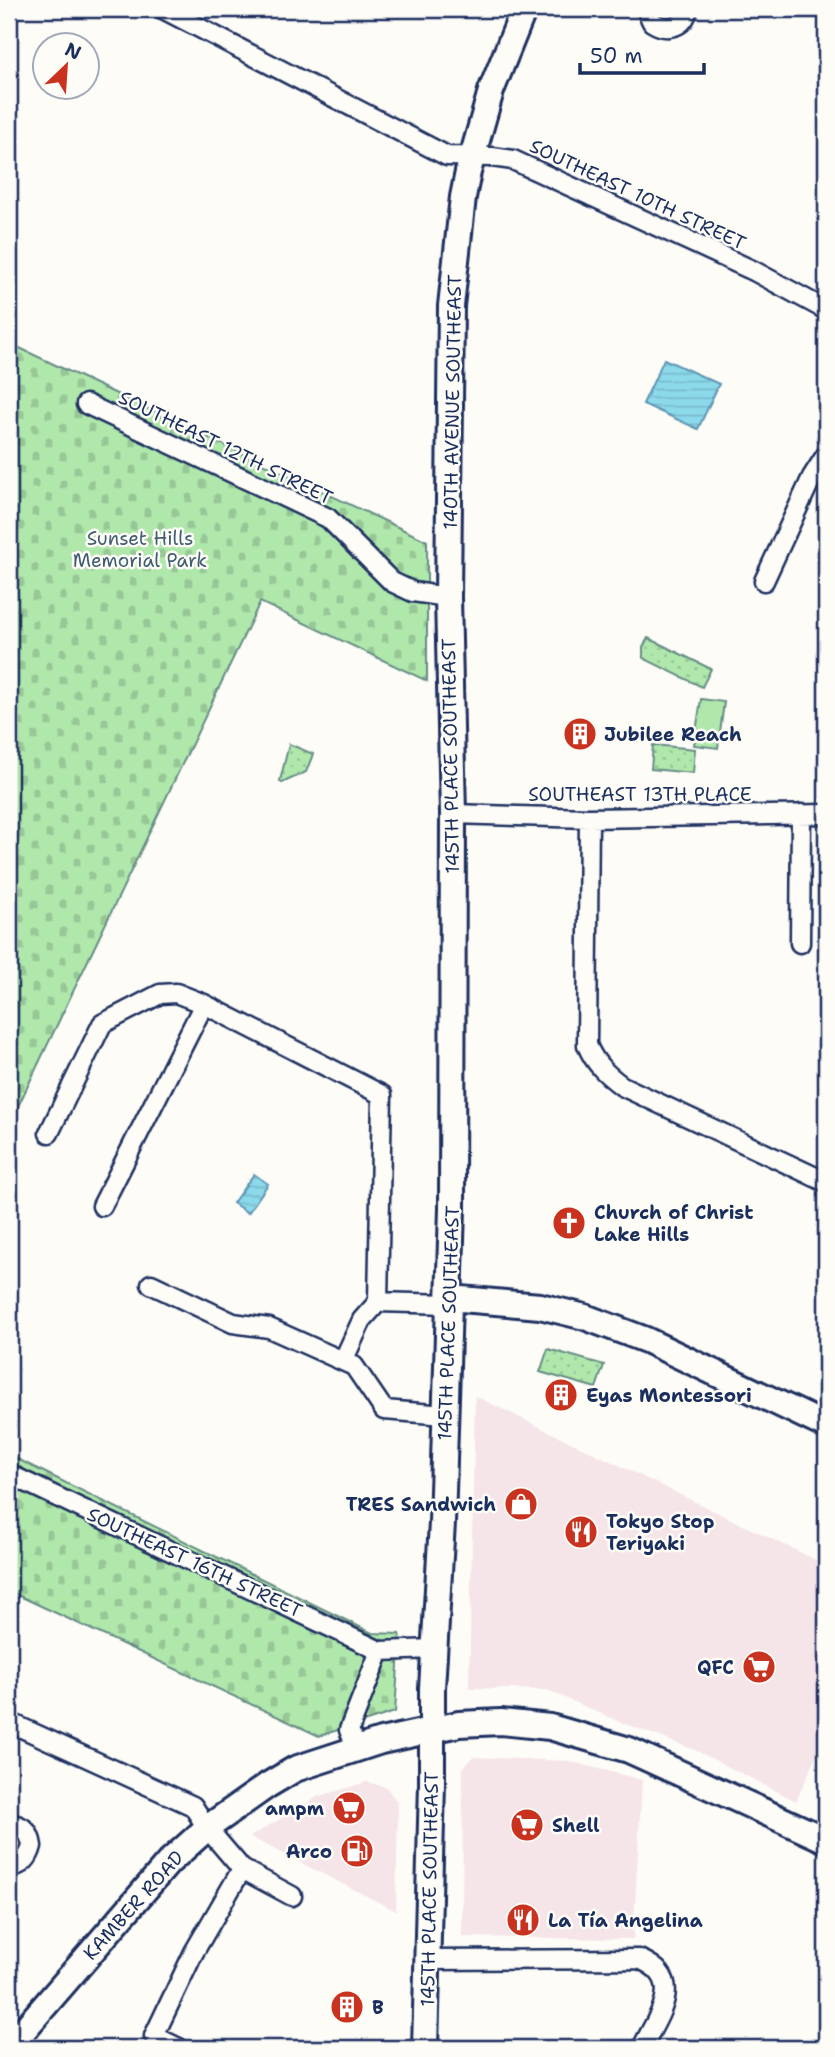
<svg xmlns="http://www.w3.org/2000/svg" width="835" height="2057" viewBox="0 0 835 2057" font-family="'Shantell Sans',sans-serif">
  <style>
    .built { fill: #f5e4e8 }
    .cemetery { fill: url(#cemetery-stones); stroke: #668c85; stroke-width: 2 }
    .park { fill: url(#park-dots); stroke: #668c85; stroke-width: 2 }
    .pitch { fill: #b0e8ac; stroke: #668c85; stroke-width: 2 }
    .water { fill: url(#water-rules); stroke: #5f95b3; stroke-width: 2 }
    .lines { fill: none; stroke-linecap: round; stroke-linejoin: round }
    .street-casing { stroke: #1b2f5e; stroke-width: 23 }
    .secondary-casing { stroke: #1b2f5e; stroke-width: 30 }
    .street { stroke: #fdfcf7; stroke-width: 18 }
    .secondary { stroke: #fdfcf7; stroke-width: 24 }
    .labels { text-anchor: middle; stroke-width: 5; stroke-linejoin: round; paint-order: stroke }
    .street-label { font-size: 19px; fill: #1b2f5e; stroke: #fdfcf7 }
    .park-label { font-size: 19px; fill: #405d72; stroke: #fdfcf7 }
    .poi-label { font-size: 19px; font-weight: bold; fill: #1b2f5e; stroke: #fdfcf7; text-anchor: start }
  </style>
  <defs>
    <pattern id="cemetery-stones" width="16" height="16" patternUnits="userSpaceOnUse" patternTransform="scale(1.75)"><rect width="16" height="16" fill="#b0e8ac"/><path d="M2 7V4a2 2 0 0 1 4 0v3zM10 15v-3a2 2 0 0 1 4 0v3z" fill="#97c796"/></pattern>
    <pattern id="park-dots" width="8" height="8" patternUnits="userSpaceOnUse" patternTransform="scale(1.75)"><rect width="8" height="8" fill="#b0e8ac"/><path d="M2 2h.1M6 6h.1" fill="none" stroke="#97c796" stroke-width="1.8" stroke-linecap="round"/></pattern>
    <pattern id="water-rules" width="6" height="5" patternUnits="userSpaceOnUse" patternTransform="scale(1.75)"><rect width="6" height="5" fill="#8cd9eb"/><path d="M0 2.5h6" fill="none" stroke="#78bbcc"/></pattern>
  </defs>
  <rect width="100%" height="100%" fill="#fdfcf7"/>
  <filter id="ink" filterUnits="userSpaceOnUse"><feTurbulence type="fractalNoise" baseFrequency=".0143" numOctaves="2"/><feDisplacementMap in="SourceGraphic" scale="14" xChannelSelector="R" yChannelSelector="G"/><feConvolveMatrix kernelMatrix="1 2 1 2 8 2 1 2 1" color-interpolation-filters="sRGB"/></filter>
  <g filter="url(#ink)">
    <path class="built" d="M475 1396 826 1565V1735L796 1801 695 1750 620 1722 547 1690 469 1688Z
      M473 1757 568 1761 642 1780 633 1939 462 1937 463 1768Z
      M367 1782 386 1787 398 1803 396 1911 250 1837 317 1797Z"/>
    <path class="cemetery" d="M9 343 427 541V681L260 602 9 1125Z
      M9 1455 372 1633 400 1634 395 1712 319 1736 9 1591Z"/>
    <path class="park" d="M648 638 711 669 702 687 643 658V647Z
      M289 744 313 754 306 772 282 783 280 781Z
      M653 745 695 749 693 773 651 769Z
      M548 1349 604 1365 596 1388 540 1372Z"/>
    <path class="pitch" d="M701 699 724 702 718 748 694 745Z"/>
    <path class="water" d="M664 359 719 384 698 429 643 404Z
      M254 1174 268 1184 248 1213 233 1203Z"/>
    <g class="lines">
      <defs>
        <path id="street" d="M163 9 447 156 492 157 513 160 754 271 826 310
          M646 9 652 22C668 32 684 27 688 9
          M86 404 328 518 392 582 413 592 448 597
          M764 581 812 477 826 455
          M453 814 589 818 826 814
          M589 818 587 1045C595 1064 606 1074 622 1086L826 1182
          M800 943 801 814
          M49 1133 102 1024 160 994 176 993 204 1004 382 1095 378 1302 449 1304
          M102 1206 204 1004
          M151 1284 233 1323 269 1328 354 1366 384 1410 445 1415
          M343 1361 362 1320 378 1302
          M9 1474 380 1651
          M9 1722 193 1806 207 1828 242 1869
          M357 1749 349 1730 380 1651 434 1649
          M9 1824C23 1824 30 1832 32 1846 29 1858 22 1866 9 1867
          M428 1960 639 1959C688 1979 658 2015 642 2048
          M179 2048 154 2036 194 1952 242 1869 292 1896"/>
        <path id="secondary" d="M450 1298 540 1306 585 1317 646 1340 826 1426
          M9 2047 169 1862 207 1828 268 1785 295 1769 381 1741 459 1724 501 1722 550 1727 629 1750 826 1840
          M425 2048 432 1784V1688L442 1523 452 1209 453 814 448 597 451 306 463 197 468 172 491 91 524 9"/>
      </defs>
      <use href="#street" class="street-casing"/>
      <use href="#secondary" class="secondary-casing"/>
      <use href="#street" class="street"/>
      <use href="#secondary" class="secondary"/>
    </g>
  </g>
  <defs>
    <symbol id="building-disc" viewBox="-11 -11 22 22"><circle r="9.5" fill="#c8321e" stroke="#fdfcf7"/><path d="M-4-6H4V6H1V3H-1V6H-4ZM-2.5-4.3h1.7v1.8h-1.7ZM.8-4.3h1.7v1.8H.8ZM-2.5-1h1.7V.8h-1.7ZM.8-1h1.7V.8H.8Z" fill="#fff"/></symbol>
    <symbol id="church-disc" viewBox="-11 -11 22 22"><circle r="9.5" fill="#c8321e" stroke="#fdfcf7"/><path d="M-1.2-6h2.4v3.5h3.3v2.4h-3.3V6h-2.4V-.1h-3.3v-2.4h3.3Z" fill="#fff"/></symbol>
    <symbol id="shop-disc" viewBox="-11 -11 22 22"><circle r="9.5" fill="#c8321e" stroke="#fdfcf7"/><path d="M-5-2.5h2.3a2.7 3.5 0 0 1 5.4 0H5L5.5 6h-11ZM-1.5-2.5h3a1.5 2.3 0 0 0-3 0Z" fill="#fff"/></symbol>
    <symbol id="restaurant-disc" viewBox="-11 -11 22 22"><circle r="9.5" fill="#c8321e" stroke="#fdfcf7"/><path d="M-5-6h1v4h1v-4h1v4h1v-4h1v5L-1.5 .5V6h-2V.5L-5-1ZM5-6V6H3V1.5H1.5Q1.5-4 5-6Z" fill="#fff"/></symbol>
    <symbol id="supermarket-disc" viewBox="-11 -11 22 22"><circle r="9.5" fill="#c8321e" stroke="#fdfcf7"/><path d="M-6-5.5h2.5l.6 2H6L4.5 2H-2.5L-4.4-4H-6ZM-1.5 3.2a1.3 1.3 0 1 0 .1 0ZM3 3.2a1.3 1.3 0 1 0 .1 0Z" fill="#fff"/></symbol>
    <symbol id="fuel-disc" viewBox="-11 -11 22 22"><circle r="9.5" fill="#c8321e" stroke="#fdfcf7"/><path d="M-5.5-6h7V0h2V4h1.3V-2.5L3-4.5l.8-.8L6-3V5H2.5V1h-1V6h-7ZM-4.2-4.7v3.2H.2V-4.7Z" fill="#fff"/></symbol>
  </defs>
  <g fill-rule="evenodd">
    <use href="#building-disc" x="561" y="715" width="38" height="38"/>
    <use href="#church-disc" x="550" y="1204" width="38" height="38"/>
    <use href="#building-disc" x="542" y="1376" width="38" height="38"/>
    <use href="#shop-disc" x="502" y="1485" width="38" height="38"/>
    <use href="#restaurant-disc" x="562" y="1513" width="38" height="38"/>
    <use href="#supermarket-disc" x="740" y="1648" width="38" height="38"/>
    <use href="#supermarket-disc" x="330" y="1789" width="38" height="38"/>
    <use href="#supermarket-disc" x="508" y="1806" width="38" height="38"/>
    <use href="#fuel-disc" x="338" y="1832" width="38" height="38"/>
    <use href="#restaurant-disc" x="504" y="1901" width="38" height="38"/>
    <use href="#building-disc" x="328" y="1988" width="38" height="38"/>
  </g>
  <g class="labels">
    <g class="street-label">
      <text transform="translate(638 194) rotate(25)" y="7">SOUTHEAST 10TH STREET</text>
      <text transform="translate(452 402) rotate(-89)" y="7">140TH AVENUE SOUTHEAST</text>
      <text transform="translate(226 447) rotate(26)" y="7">SOUTHEAST 12TH STREET</text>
      <text transform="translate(450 756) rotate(-91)" y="7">145TH PLACE SOUTHEAST</text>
      <text x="640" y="801">SOUTHEAST 13TH PLACE</text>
      <text transform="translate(448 1323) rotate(-88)" y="7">145TH PLACE SOUTHEAST</text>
      <text transform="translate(195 1562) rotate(25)" y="7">SOUTHEAST 16TH STREET</text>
      <text transform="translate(429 1889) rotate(-89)" y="7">145TH PLACE SOUTHEAST</text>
      <text transform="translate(133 1905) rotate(-48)" y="7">KAMBER ROAD</text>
    </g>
    <g class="park-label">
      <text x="140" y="545">Sunset Hills<tspan x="140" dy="22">Memorial Park</tspan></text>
    </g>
    <g class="poi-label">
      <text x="604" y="741">Jubilee Reach</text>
      <text x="594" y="1219">Church of Christ<tspan x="594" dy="22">Lake Hills</tspan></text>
      <text x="586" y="1402">Eyas Montessori</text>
      <text x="496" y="1511" text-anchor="end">TRES Sandwich</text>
      <text x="606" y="1528">Tokyo Stop<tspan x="606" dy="22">Teriyaki</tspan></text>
      <text x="734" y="1674" text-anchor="end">QFC</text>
      <text x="324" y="1815" text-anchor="end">ampm</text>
      <text x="552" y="1832">Shell</text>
      <text x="332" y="1858" text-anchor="end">Arco</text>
      <text x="548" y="1927">La Tía Angelina</text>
      <text x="372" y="2014">B</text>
    </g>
  </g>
  <rect width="835" height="2057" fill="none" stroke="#fdfcf7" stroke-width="35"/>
  <rect x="18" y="18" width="800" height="2022" fill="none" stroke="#1b2f5e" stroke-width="2.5" filter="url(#ink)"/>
  <g transform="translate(66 66) rotate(25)"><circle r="33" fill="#fdfcf7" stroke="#a3aaba" stroke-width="2"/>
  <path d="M0-5L12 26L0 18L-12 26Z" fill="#c8321e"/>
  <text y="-10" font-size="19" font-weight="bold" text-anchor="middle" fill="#1b2f5e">N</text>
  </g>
  <path d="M580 63v10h124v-10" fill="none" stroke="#1b2f5e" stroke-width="3.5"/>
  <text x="590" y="63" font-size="21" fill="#1b2f5e" stroke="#fdfcf7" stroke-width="5" paint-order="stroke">50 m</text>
</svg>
